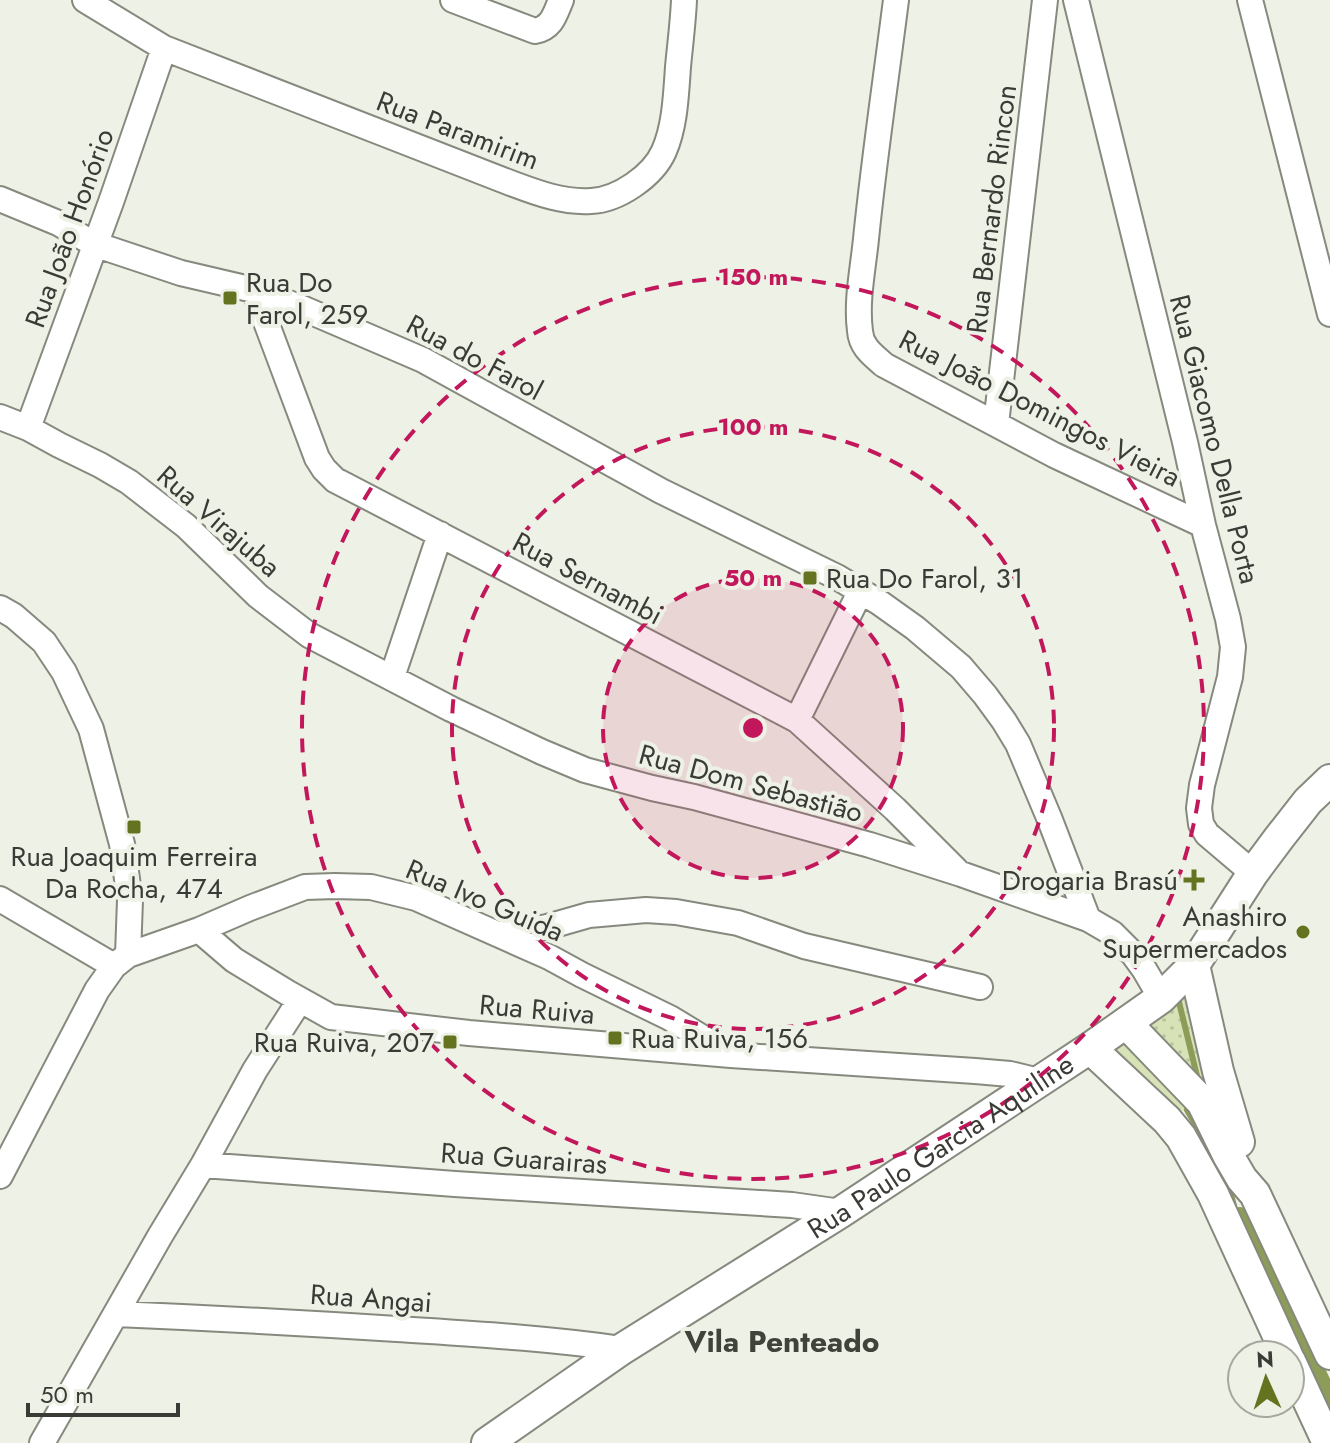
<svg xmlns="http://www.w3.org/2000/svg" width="1330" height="1443" viewBox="0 0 1330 1443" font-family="Jost,sans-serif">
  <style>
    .grass { fill: url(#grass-dots) }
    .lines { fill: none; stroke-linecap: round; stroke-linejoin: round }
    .stream { stroke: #8d9c58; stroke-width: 6 }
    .canal { stroke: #8d9c58; stroke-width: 22 }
    .minor-casing { stroke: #86897e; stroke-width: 28 }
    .tertiary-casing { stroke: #86897e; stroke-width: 34 }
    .minor { stroke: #fff; stroke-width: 24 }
    .tertiary { stroke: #fff; stroke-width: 30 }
    .ring { fill: none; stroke: #c2185b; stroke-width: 4; stroke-dasharray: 14 10 }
    .poi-dot { fill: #64731f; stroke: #eef1e5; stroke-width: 3 }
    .labels { text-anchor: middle; stroke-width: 8; stroke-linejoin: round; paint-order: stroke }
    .street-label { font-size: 28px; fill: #3a3b36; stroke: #eef1e5 }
    .poi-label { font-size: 28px; fill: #3a3b36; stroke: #eef1e5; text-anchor: start }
    .neighbourhood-label { font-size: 30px; font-weight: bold; fill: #404339; stroke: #eef1e5 }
    .centre { fill: #c2185b; stroke: #eef1e5; stroke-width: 4 }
    .ring-label { font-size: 24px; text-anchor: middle; font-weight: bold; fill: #c2185b; stroke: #eef1e5; stroke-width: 8; stroke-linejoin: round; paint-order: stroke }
  </style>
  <defs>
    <pattern id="grass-dots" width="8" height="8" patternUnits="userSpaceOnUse" patternTransform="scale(2)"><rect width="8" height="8" fill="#d7e2b6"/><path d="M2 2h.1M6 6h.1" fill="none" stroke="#b9c39d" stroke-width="1.8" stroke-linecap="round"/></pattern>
  </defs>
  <rect width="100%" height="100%" fill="#eef1e5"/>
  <path class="grass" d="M1182 986 1216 1097 1196 1096 1187 1110 1180 1111 1153 1083 1105 1045Z"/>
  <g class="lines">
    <path class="stream" d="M1178 998 1198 1080
      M1187 1110 1207 1145
      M1228 1182 1234 1206"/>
    <path class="canal" d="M1240 1218 1330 1404"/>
    <defs>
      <path id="minor" d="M85 0 164 48 508 182C535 192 562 203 591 201 618 200 653 176 664 151 675 126 676 95 678 67 680 45 683 23 684 0
        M453 0 535 31C552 28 555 14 561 0
        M896 0C886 79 874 159 866 239 863 269 856 301 860 331 861 347 873 355 884 365L1054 455 1203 525
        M1076 0 1185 442 1203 525 1228 619 1233 647 1230 677 1202 785 1199 808 1201 824 1207 834 1253 873
        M1250 0 1330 314
        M0 199 58 223 94 244 181 273 254 290 302 308 423 360 661 491 837 577 880 603 915 628 961 667 985 695 1004 721 1018 744 1050 820 1088 919
        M254 290 317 458 324 469 335 480 797 720 895 809 956 870
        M0 417 28 428 59 445 100 465 129 482 186 526 258 596 309 635 451 709 542 752 585 770 652 788 694 797 870 845 961 874 1088 919 1112 933 1133 954 1144 969 1161 998
        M996 424 1045 0
        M28 428 111 202 164 48
        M0 608 14 616 44 642 64 672 91 729 122 844 130 900 128 955
        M392 677 440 534
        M797 720 860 592
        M0 899 114 966
        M199 930 234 960 288 993 331 1017 469 1033 731 1055 975 1071 1010 1074 1039 1081
        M500 934 547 927 589 915 646 910 676 912 738 923 804 946 980 987
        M203 1165 455 1184 792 1205 841 1212
        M0 1176 97 990 114 966 128 955 199 930 250 908 305 887 335 886 371 887 416 898 549 957 582 975 670 1018 731 1055
        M116 1314C210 1318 303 1323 397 1329 472 1334 547 1338 622 1349
        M42 1443 160 1236 203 1165 255 1070 300 1000"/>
      <g id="tertiary">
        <path d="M1194 965 1218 1071 1239 1142"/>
        <path d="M1126 1023 1202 1102 1228 1155 1242 1179 1255 1194 1330 1354"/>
        <path d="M1090 1048 1167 1120 1181 1137 1213 1194 1287 1355"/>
        <path d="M1290 1361 1328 1443"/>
        <path id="s1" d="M487 1443 622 1349 841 1212 1090 1048 1161 998 1194 965 1253 873 1279 838 1308 801 1330 780"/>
      </g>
    </defs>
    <use href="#minor" class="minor-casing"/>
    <use href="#tertiary" class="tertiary-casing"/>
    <use href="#minor" class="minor"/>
    <use href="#tertiary" class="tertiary"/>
  </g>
  <circle cx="753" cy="728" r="150" fill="#c2185b" fill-opacity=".12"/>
  <g class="ring">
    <circle cx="753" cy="728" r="150"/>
    <circle cx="753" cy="728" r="301"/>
    <circle cx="753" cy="728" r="451"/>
  </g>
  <g class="poi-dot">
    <rect x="222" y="290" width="16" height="16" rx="4"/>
    <rect x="802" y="570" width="16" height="16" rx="4"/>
    <rect x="126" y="819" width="16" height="16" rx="4"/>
    <path d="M1190 868h8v8h8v8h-8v8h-8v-8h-8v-8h8z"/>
    <circle cx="1303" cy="932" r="8"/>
    <rect x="607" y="1030" width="16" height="16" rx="4"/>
    <rect x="442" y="1034" width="16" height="16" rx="4"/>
  </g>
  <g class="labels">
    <g class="street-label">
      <text transform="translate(458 130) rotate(21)" y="10">Rua Paramirim</text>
      <text transform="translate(991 209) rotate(-83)" y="10">Rua Bernardo Rincon</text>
      <text transform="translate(69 228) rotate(-70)" y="10">Rua João Honório</text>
      <text transform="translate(475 357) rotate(28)" y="10">Rua do Farol</text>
      <text transform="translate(1040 408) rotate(27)" y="10">Rua João Domingos Vieira</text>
      <text transform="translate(1215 439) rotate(76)" y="10">Rua Giacomo Della Porta</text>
      <text transform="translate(219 521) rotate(41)" y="10">Rua Virajuba</text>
      <text transform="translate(588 578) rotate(28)" y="10">Rua Sernambi</text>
      <text transform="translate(751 783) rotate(15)" y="10">Rua Dom Sebastião</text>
      <text transform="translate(485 900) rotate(23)" y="10">Rua Ivo Guida</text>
      <text transform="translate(537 1009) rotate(5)" y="10">Rua Ruiva</text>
      <text dy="10" stroke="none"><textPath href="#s1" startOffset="542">Rua Paulo Garcia Aquiline</textPath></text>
      <text transform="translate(524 1158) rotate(4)" y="10">Rua Guarairas</text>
      <text transform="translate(371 1298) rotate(4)" y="10">Rua Angai</text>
    </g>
    <g class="poi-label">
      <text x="246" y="292">Rua Do<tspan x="246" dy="32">Farol, 259</tspan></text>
      <text x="826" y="588">Rua Do Farol, 31</text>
      <text x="134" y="866" text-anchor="middle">Rua Joaquim Ferreira<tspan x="134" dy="32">Da Rocha, 474</tspan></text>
      <text x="1178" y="890" text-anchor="end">Drogaria Brasú</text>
      <text x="1287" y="926" text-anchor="end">Anashiro<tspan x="1287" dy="32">Supermercados</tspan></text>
      <text x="631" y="1048">Rua Ruiva, 156</text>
      <text x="434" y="1052" text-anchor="end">Rua Ruiva, 207</text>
    </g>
    <g class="neighbourhood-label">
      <text x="782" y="1352">Vila Penteado</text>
    </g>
  </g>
  <circle cx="753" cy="728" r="12" class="centre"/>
  <g class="ring-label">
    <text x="753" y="285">150 m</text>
    <text x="753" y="435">100 m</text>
    <text x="753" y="586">50 m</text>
  </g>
  <g transform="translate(1266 1379) rotate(357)"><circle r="38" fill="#eef1e5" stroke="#a6a89f" stroke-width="2"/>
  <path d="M0-6L14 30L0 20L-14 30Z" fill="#64731f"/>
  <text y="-12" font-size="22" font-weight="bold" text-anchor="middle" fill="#3a3b36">N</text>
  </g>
  <path d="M28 1403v12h150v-12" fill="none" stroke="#3a3b36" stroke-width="4"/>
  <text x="40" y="1403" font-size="24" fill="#3a3b36" stroke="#eef1e5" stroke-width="6" paint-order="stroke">50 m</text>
</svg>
